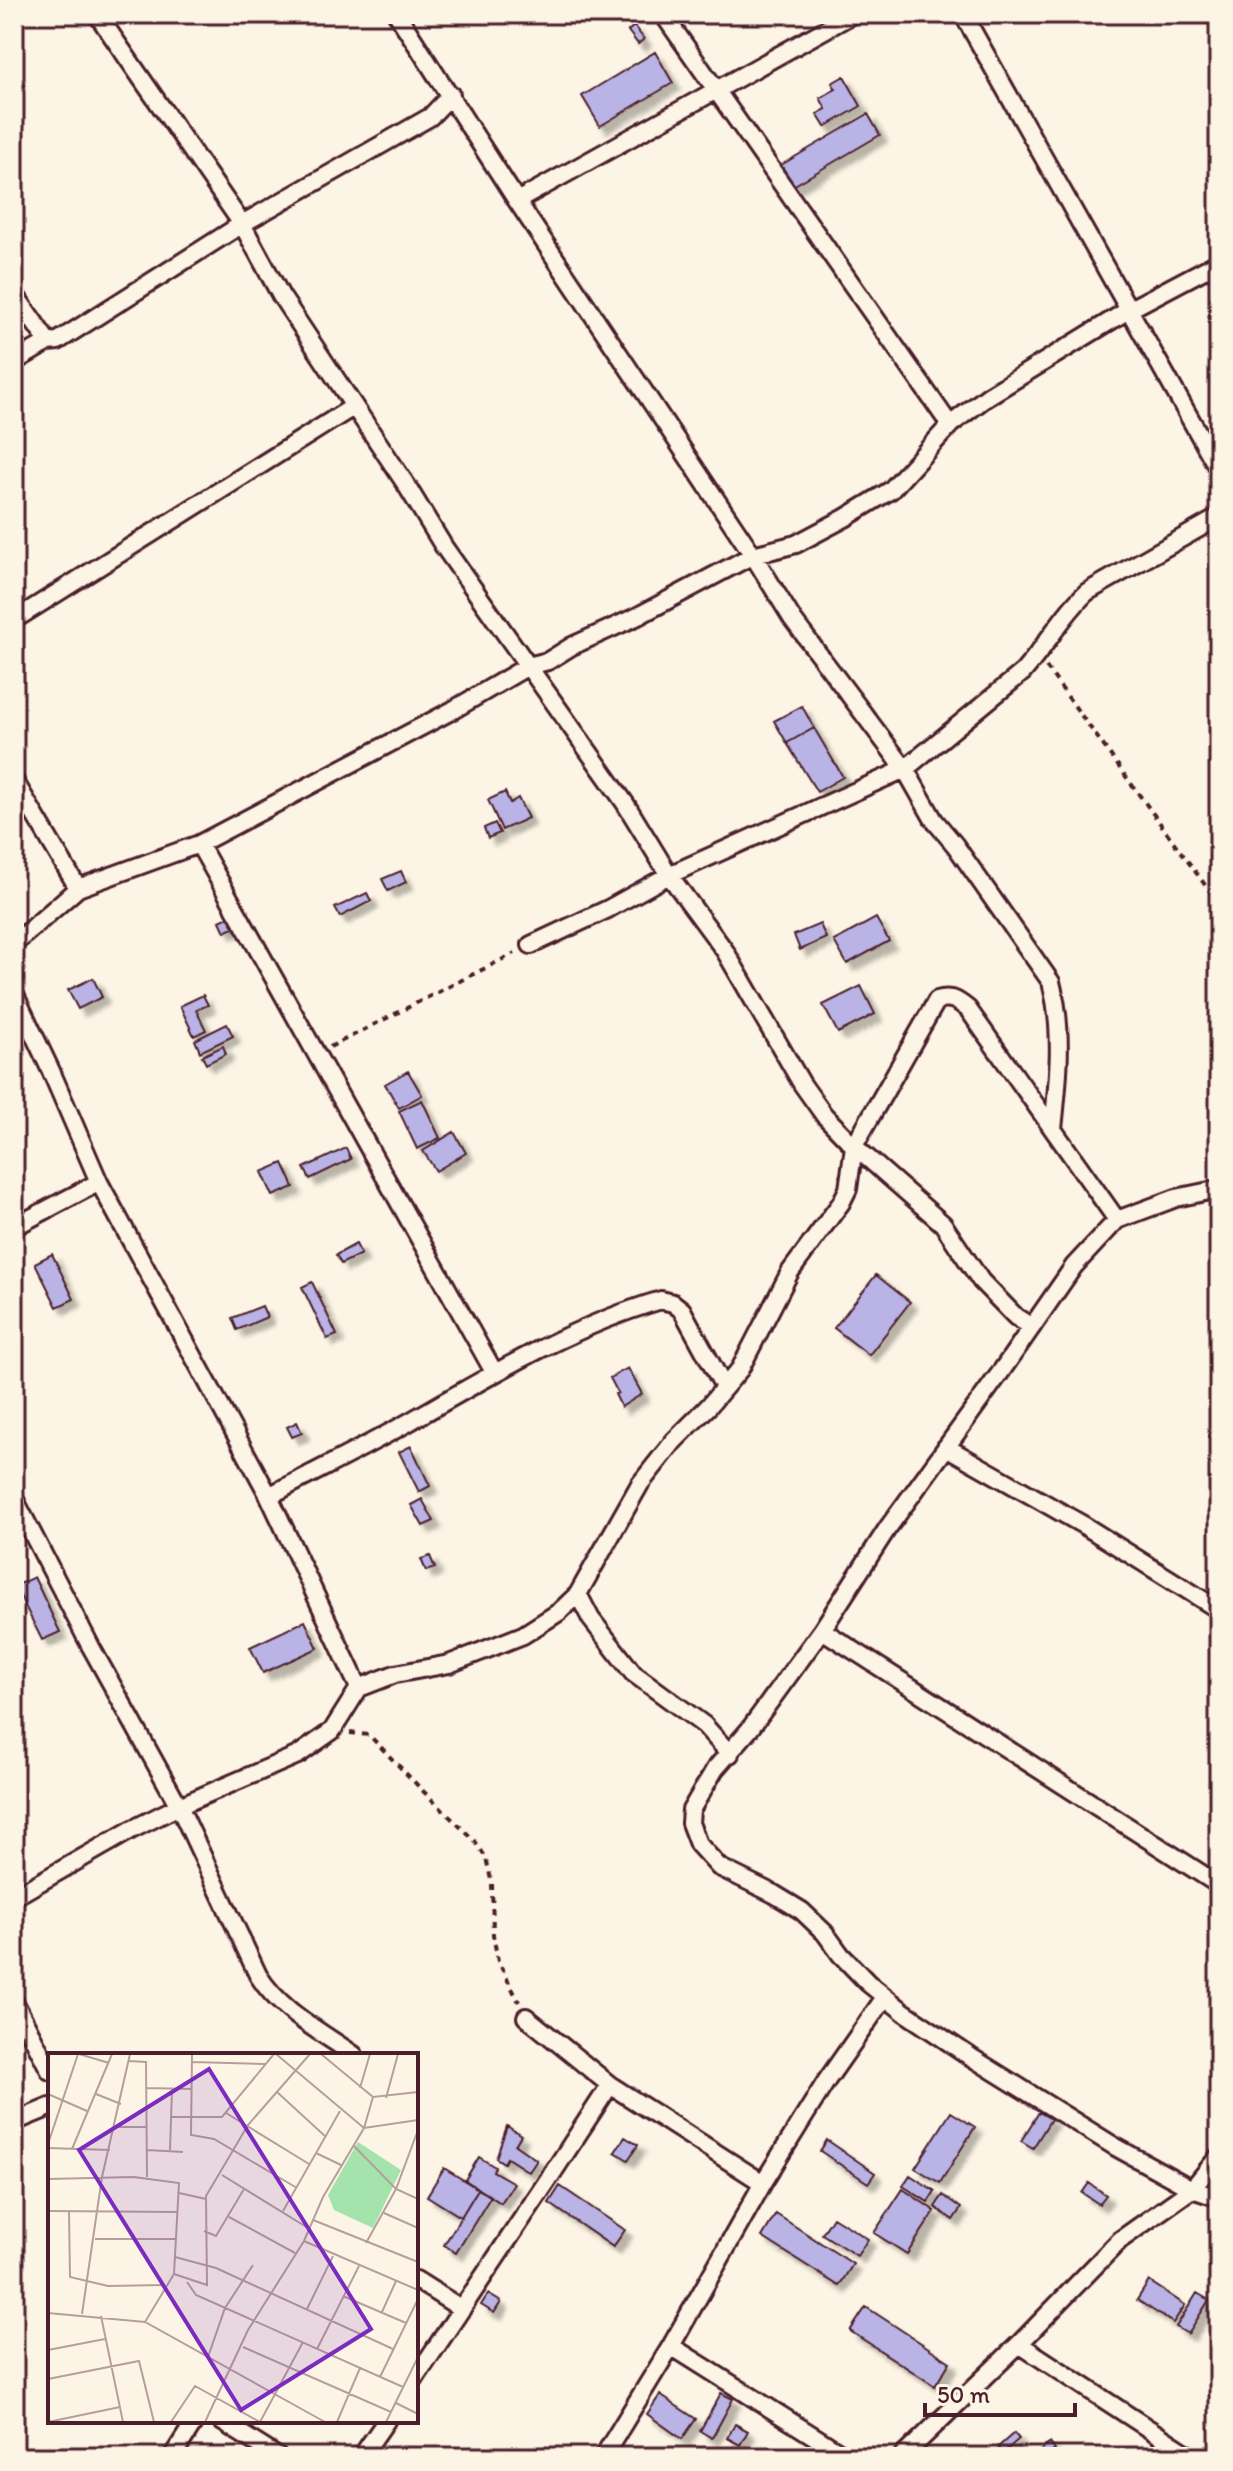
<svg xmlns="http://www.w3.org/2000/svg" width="1233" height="2471" viewBox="0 0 1233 2471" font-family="Itim,sans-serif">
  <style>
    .building { fill: #bab4e6; stroke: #4a1f2b; stroke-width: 2; filter: url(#shadow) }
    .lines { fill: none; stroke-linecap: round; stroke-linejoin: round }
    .street-casing { stroke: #4a1f2b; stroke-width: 22 }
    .path { stroke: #4a1f2b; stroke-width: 4; stroke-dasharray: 6 6; stroke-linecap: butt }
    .street { stroke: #fcf5e5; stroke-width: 16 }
    .inset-road { fill: none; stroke: #b59f9b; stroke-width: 2 }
    .view { fill: #7b2cbf; fill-opacity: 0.15; stroke: #7b2cbf; stroke-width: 4 }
    .inset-edge { fill: none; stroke: #4a1f2b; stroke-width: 4 }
  </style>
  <defs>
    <filter id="shadow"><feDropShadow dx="7" dy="7" stdDeviation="2" flood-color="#0004"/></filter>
  </defs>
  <rect width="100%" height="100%" fill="#fcf5e5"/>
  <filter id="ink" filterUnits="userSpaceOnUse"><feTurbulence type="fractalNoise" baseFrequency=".0125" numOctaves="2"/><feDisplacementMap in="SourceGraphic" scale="16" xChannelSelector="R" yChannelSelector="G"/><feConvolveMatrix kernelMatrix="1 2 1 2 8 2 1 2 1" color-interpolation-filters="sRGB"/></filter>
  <g filter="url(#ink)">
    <path class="building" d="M634 26 644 39 638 44 628 31Z
      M655 52 673 83 600 126 582 96Z
      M844 76 861 106 825 127 817 114 826 109 820 98 836 89 832 83Z
      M868 114 880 135 793 186 781 165Z
      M802 706 814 728 787 743 774 721Z
      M814 728 843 777 817 792 787 743Z
      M505 792 510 803 518 798 528 818 502 830 488 800Z
      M495 823 500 833 488 838 484 828Z
      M401 871 406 882 388 891 382 879Z
      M367 893 371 901 340 917 335 908Z
      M230 916 236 927 225 932 220 921Z
      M876 918 889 941 847 964 834 941Z
      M820 924 826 938 800 950 794 935Z
      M93 978 102 997 78 1009 68 990Z
      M861 986 875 1014 838 1033 823 1005Z
      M203 995 208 1005 196 1010 206 1030 194 1036 180 1006Z
      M227 1024 233 1036 200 1052 195 1040Z
      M223 1046 226 1054 206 1064 202 1056Z
      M408 1071 422 1095 399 1108 385 1084Z
      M422 1100 440 1138 417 1149 399 1111Z
      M454 1132 466 1153 436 1171 423 1151Z
      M346 1148 351 1159 310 1179 304 1168Z
      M283 1163 294 1187 273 1196 262 1172Z
      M356 1244 361 1254 341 1264 336 1255Z
      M52 1254 74 1299 57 1307 35 1263Z
      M876 1275 910 1302 869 1355 834 1328Z
      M312 1282 337 1335 327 1339 302 1287Z
      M262 1306 267 1317 237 1330 232 1318Z
      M628 1368 642 1394 621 1407 615 1394 618 1393 610 1378Z
      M297 1422 302 1433 292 1437 287 1427Z
      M411 1446 430 1486 419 1492 399 1452Z
      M422 1499 434 1521 423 1526 411 1505Z
      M430 1556 435 1568 426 1571 421 1559Z
      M34 1577 60 1632 42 1640 15 1586Z
      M305 1621 318 1648 263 1673 250 1647Z
      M951 2112 975 2127 940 2183 915 2168Z
      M1039 2112 1051 2119 1033 2148 1021 2141Z
      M507 2126 521 2135 515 2145 537 2160 529 2172 507 2158 504 2163 496 2158Z
      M625 2137 638 2145 628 2160 615 2152Z
      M827 2140 875 2173 868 2183 820 2151Z
      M479 2157 495 2167 493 2171 514 2183 501 2203 465 2180Z
      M444 2168 478 2189 461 2217 427 2196Z
      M910 2175 935 2191 928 2202 903 2186Z
      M1089 2183 1106 2195 1099 2204 1082 2193Z
      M560 2186 625 2230 613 2247 549 2203Z
      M478 2189 491 2196 456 2253 444 2245Z
      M903 2189 935 2211 907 2254 874 2233Z
      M943 2195 961 2208 953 2220 935 2207Z
      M776 2214 853 2264 839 2286 762 2237Z
      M833 2217 868 2239 857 2256 822 2234Z
      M1149 2281 1185 2305 1173 2323 1137 2300Z
      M1197 2293 1209 2300 1188 2334 1176 2327Z
      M488 2294 501 2302 494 2313 481 2305Z
      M866 2307 950 2362 935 2386 850 2331Z
      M721 2393 733 2399 712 2438 700 2431Z
      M660 2395 696 2419 682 2439 647 2414Z
      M735 2424 748 2431 740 2445 727 2438Z
      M1014 2433 1019 2439 1003 2453 998 2447Z
      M1050 2443 1055 2450 1046 2457H1041L1038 2453Z"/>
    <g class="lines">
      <defs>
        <path id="street" d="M97 14 242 224 281 296 405 483 444 547 625 803 669 875 725 951 802 1084 824 1115 854 1146 943 1224 981 1281 1016 1317 1032 1327
          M397 14 517 201 753 555 793 620 905 769 934 820 955 845 1051 982C1064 1030 1058 1081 1053 1129
          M663 14 950 425
          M963 14 1219 470
          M517 201 853 14
          M14 293 48 342
          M14 362 48 342 58 341 242 224 430 117 451 95
          M14 620 353 407
          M14 780 78 888
          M199 844 494 1372
          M14 944 78 888 199 844 453 710 528 666 548 661 572 646 636 617 753 555 796 544 845 518 891 490 950 425 988 396 1130 309 1219 262
          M531 945 608 909 669 875 905 769 1023 672C1046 646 1062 615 1087 592L1219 517
          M14 993 51 1071 99 1182 269 1496 359 1688
          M1219 1189 1176 1198 1117 1220 1074 1266 1000 1373 887 1529 822 1630 749 1730 715 1769 691 1810 690 1823 698 1844 719 1867 774 1894 802 1911 825 1933 841 1955 868 1983 904 2012 971 2057 1114 2146 1192 2189 1219 2198
          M14 1227 99 1182
          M946 1447 1085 1526 1219 1610
          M269 1496C316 1471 363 1448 409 1422 491 1375 570 1327 661 1300L673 1303 682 1310 724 1387
          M14 1498 91 1647 179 1806 258 1975C280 2011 320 2031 354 2055
          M578 1594 591 1619 633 1673 704 1725 730 1754
          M822 1630 1219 1885
          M14 1897 131 1830 179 1806 298 1755 332 1731 359 1688 395 1674 449 1664 523 1635 559 1612 578 1594 640 1484 674 1441 708 1407 740 1369 790 1272 841 1203 848 1189 854 1146 937 1000C951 996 957 1000 968 1009L1117 1220
          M14 2001 50 2071
          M526 2017 610 2085 763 2183
          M14 2122 50 2107
          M416 2280 462 2309
          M1019 2344 1192 2457
          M671 2346 847 2457
          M416 2377 548 2180 610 2085
          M221 2421 278 2457
          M172 2457 195 2421
          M361 2457 386 2421
          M603 2457 671 2346 763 2183 827 2080 885 1997
          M902 2457 1019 2344 1120 2240 1192 2189 1219 2156"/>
      </defs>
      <use href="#street" class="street-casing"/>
      <path class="path" d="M1046 667 1219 904
        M330 1047 515 953
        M350 1733 369 1735 424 1792 475 1841 486 1858 492 1884 493 1935 498 1961 519 2002"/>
      <use href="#street" class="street"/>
    </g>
  </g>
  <g transform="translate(48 2053)">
    <rect width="370" height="370" fill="#fcf5e5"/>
    <path d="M310 89 353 117 325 175 286 157 280 142Z" fill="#a4e3ab"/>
    <path class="inset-road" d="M31 1 61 10M144 1 143 82 166 86 249 135M228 1 316 75 370 67M273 1 325 44 370 39M81 8 98 9 99 124M144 9 217 11M98 35 144 36M312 35 322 1M229 39 278 84M0 41 39 58M48 41 73 51M338 45 350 1M178 60 261 111M123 64H174L226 1M69 74H98M0 91 30 1M305 92 348 136 370 146M0 95 62 97M24 96 64 1M99 97 135 99M122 97 124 36M268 100 293 112M174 122 260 175M0 126 86 124 131 130 126 221 97 269M131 140 158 146M0 158 130 159M235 158 292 58M21 159 22 224 60 233 116 232M336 160 370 175M181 164 247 200M265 167 370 209M156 178 168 183 196 136M47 186H128M256 188 370 237M318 190 348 136 370 77M127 204 168 215 345 296M126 221 159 232 158 143 200 72 262 1M139 229 148 242 355 334M295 243 358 270M259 256 285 203M334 259 348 228M0 260 97 269 277 369M34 261 54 124 82 1M53 263 75 369M195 294 343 359M269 296 311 213M0 297 57 286M160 304 177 255 205 212M332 324 370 246M0 326 91 308 106 369M348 350 370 361M0 369 72 354M123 369 147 333 212 369M157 369 200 277 256 188 275 144 316 75 325 44M212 369 255 289M289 369 312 315M338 369 370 304"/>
    <path class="view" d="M161 16 323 276 193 357 31 97Z"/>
    <rect width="370" height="370" class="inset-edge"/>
  </g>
  <rect width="1233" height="2471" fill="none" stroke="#fcf5e5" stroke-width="48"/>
  <rect x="24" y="24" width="1185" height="2423" fill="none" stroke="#4a1f2b" stroke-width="3" filter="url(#ink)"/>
  <path d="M925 2403v12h150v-12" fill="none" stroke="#4a1f2b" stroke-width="4"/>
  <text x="937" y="2403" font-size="24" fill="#4a1f2b" stroke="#fcf5e5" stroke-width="6" paint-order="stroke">50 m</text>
</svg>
